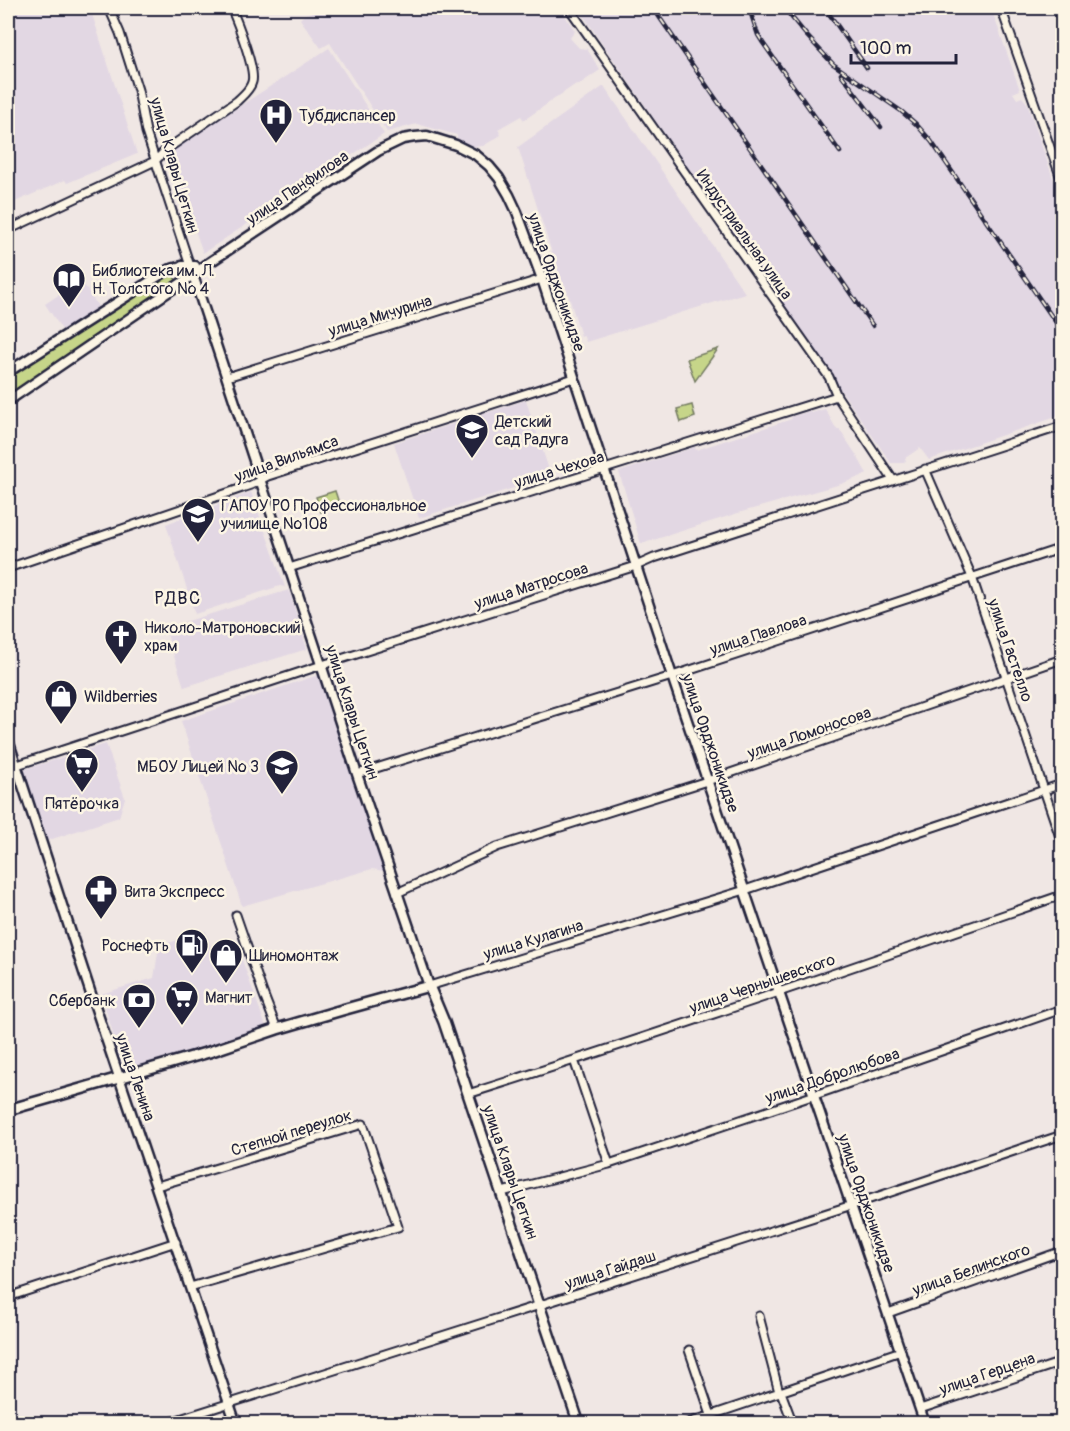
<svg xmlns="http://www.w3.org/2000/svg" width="1070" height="1431" viewBox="0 0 1070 1431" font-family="Pangolin,sans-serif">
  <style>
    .built { fill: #e2d7e3 }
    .park { fill: #c6d589; stroke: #747c62; stroke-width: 1.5 }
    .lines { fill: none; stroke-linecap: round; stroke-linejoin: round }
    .minor-casing { stroke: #22223b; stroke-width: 11 }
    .tertiary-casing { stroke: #22223b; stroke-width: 13 }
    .secondary-casing { stroke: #22223b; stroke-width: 14 }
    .minor { stroke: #fcf5e5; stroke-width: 7 }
    .tertiary { stroke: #fcf5e5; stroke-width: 8 }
    .secondary { stroke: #fcf5e5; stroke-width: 9 }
    .rail-casing { stroke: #22223b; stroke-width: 4.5 }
    .rail { stroke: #fcf5e5; stroke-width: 2; stroke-dasharray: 7; stroke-linecap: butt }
    .labels { text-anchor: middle; stroke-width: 5; stroke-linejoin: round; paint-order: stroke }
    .poi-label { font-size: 16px; fill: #22223b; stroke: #fcf5e5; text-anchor: start }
    .street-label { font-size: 16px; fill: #22223b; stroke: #fcf5e5 }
    .neighbourhood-label { font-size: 18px; letter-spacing: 1.5px; fill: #22223b; stroke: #fcf5e5 }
  </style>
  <rect width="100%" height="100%" fill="#f0e7e4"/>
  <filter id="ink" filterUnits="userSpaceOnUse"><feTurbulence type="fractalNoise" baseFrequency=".0167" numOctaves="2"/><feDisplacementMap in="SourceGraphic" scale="12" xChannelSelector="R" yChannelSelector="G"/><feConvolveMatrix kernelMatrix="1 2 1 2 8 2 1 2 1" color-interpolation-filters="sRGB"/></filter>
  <g filter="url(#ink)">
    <path class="built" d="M8 8H90L137 154 67 183 65 180 8 205Z
      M317 8H560L575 31 570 38 579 48 587 49 600 70 577 86 576 84 524 120 521 116 498 129 501 135 483 146 469 147 457 142V135L417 124 387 132 330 43 321 48 300 19 304 15 309 13H310Z
      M578 8H991L1020 90 1013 93 1017 99 1022 97 1027 103 1062 204V415L929 460 920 448 905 458 906 461 901 463H891Z
      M329 48 384 134 203 253 168 153Z
      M604 86 745 293 586 342 583 335 581 336 565 284H562L518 147Z
      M81 280 99 308 63 331 45 304Z
      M526 400 551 476 419 518 394 443Z
      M825 409 837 430 839 429 857 456 867 474 841 484 738 513 641 544 619 472 695 447 696 450 792 419 791 417 810 411 811 413Z
      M251 492 285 587 280 586 195 614 166 524Z
      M289 590 307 649 184 687 165 628Z
      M318 675 384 871 372 869 242 906 181 721Z
      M106 744 125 798 119 817 46 841 22 770Z
      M206 931 217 969 242 960 266 1027 125 1073 101 994 154 978 159 946Z"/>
    <path class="park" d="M171 272 178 283 8 395V378Z
      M718 349 695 381 687 359Z
      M692 405 695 417 681 422 677 409Z
      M335 491 340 506 321 512 316 497Z"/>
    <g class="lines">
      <defs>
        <path id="minor" d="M109 8 120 33 138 90 146 132 190 266
          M569 8 829 377 837 396 893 480
          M1001 8 1062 181
          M8 230 155 161 167 149 237 101C242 96 250 90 252 82 256 70 237 21 231 8
          M227 377 542 279
          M925 469 972 577 1062 843
          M8 568 251 485 268 476 574 378
          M289 568 837 396
          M8 768 322 665 636 566 654 558 1062 426
          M357 774 672 676 1062 548
          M397 893 497 847 707 781 1062 659
          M236 915 263 993 277 1029
          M429 986 745 890 1062 784
          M574 1060 609 1164
          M468 1094C668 1031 865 963 1062 895
          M157 1186 363 1124 398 1227 190 1287
          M502 1192 609 1164 815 1095 1062 1009
          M8 1297 176 1242
          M888 1313 1062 1251
          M759 1316 779 1392
          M689 1350 714 1424
          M781 1392 793 1424
          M920 1409 1062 1362
          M164 1424 540 1305 852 1205 1062 1135
          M685 1424 901 1351"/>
        <path id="tertiary" d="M190 266 357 774 429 986
          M8 372 168 270 182 266H195
          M8 401 193 275 210 262 378 151 403 139 415 137 427 136 456 145 476 155 489 166 499 178 509 195 517 212 542 279 675 685 925 1424
          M8 740 90 991 236 1424"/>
        <path id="secondary" d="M8 1110 209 1052 277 1029 342 1010 429 986 444 1022 579 1424"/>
      </defs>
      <use href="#minor" class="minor-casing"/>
      <use href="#tertiary" class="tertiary-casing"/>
      <use href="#secondary" class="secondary-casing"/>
      <use href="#minor" class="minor"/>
      <use href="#tertiary" class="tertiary"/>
      <use href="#secondary" class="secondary"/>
      <defs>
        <path id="rail" d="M653 8 873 326
          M749 8 758 35 763 43 840 152
          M784 8 807 36 833 64 901 111 916 124 931 141 1059 327
          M825 8 867 68
          M841 74 881 127"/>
      </defs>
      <use href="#rail" class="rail-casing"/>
      <use href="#rail" class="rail"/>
    </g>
  </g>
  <defs>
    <symbol id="hospital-pin" viewBox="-11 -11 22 30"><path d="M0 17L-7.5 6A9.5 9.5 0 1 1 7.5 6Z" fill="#22223b" stroke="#fcf5e5"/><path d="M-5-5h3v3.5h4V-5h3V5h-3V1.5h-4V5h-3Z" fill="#fff"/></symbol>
    <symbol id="library-pin" viewBox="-11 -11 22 30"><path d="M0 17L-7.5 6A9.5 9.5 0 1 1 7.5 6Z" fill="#22223b" stroke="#fcf5e5"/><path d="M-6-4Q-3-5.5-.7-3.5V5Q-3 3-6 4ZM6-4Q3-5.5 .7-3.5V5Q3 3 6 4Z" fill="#fff"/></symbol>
    <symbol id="school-pin" viewBox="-11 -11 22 30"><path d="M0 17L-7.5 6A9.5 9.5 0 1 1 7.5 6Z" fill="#22223b" stroke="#fcf5e5"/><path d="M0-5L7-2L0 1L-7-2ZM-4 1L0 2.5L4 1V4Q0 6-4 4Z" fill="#fff"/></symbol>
    <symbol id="university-pin" viewBox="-11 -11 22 30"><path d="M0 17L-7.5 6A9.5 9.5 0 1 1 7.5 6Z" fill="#22223b" stroke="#fcf5e5"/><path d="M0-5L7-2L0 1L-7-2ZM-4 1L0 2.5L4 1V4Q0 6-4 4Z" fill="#fff"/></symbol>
    <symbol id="church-pin" viewBox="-11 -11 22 30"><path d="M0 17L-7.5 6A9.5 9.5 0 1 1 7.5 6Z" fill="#22223b" stroke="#fcf5e5"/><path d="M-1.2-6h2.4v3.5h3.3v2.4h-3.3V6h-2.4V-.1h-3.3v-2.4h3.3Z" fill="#fff"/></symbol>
    <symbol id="shop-pin" viewBox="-11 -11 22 30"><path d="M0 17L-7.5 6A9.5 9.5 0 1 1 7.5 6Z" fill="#22223b" stroke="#fcf5e5"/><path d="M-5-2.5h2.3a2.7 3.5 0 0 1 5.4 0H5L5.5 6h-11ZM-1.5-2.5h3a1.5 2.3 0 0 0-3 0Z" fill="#fff"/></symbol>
    <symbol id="supermarket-pin" viewBox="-11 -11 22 30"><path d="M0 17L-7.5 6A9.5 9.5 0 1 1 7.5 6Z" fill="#22223b" stroke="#fcf5e5"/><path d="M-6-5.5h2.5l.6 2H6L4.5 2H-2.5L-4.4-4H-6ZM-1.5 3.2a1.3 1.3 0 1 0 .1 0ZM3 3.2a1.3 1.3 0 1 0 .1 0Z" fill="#fff"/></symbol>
    <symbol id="pharmacy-pin" viewBox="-11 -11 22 30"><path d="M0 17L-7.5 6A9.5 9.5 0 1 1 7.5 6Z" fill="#22223b" stroke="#fcf5e5"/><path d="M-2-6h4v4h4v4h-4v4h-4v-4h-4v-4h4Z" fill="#fff"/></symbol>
    <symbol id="fuel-pin" viewBox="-11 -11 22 30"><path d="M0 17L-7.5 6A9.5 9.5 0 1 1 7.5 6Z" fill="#22223b" stroke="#fcf5e5"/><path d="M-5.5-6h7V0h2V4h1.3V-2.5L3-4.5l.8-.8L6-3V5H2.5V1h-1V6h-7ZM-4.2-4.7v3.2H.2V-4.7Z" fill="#fff"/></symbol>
    <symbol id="bank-pin" viewBox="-11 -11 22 30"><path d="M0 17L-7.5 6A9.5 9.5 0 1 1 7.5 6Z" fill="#22223b" stroke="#fcf5e5"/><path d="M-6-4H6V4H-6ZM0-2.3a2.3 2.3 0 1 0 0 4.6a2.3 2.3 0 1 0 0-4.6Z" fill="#fff"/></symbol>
  </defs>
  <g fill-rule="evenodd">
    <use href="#hospital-pin" x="257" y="96" width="38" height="52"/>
    <use href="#library-pin" x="50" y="260" width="38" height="52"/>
    <use href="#school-pin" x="453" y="411" width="38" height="52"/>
    <use href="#university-pin" x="179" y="495" width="38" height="52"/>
    <use href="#church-pin" x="102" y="617" width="38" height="52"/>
    <use href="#shop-pin" x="42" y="677" width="38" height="52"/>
    <use href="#supermarket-pin" x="63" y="745" width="38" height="52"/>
    <use href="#school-pin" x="263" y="747" width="38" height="52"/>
    <use href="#pharmacy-pin" x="82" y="872" width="38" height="52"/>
    <use href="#fuel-pin" x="173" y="926" width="38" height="52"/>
    <use href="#shop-pin" x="207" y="936" width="38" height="52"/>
    <use href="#supermarket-pin" x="163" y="978" width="38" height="52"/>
    <use href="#bank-pin" x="120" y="981" width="38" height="52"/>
  </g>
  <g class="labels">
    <g class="poi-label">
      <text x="299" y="121">Тубдиспансер</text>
      <text x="92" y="276">Библиотека им. Л.<tspan x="92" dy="18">Н. Толстого № 4</tspan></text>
      <text x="495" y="427">Детский<tspan x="495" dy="18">сад Радуга</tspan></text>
      <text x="221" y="511">ГАПОУ РО Профессиональное<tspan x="221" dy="18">училище №108</tspan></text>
      <text x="144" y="633">Николо-Матроновский<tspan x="144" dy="18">храм</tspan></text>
      <text x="84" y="702">Wildberries</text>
      <text x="259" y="772" text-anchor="end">МБОУ Лицей № 3</text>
      <text x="82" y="809" text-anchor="middle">Пятёрочка</text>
      <text x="124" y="897">Вита Экспресс</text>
      <text x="169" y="951" text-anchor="end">Роснефть</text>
      <text x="249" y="961">Шиномонтаж</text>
      <text x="205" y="1003">Магнит</text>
      <text x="116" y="1006" text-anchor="end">Сбербанк</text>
    </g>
    <g class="street-label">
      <text transform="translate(175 165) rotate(74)" y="6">улица Клары Цеткин</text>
      <text transform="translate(297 187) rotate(-34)" y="6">улица Панфилова</text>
      <text transform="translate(745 234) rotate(55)" y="6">Индустриальная улица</text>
      <text transform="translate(557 282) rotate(71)" y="6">улица Орджоникидзе</text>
      <text transform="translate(380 315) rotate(-17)" y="6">улица Мичурина</text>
      <text transform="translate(286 458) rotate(-20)" y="6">улица Вильямса</text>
      <text transform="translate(559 469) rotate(-17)" y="6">улица Чехова</text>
      <text transform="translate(531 585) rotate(-18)" y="6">улица Матросова</text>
      <text transform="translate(758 634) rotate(-18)" y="6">улица Павлова</text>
      <text transform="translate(1011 650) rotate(71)" y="6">улица Гастелло</text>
      <text transform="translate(353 712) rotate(72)" y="6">улица Клары Цеткин</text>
      <text transform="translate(809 732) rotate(-19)" y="6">улица Ломоносова</text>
      <text transform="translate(711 743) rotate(71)" y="6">улица Орджоникидзе</text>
      <text transform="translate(533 939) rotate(-17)" y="6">улица Кулагина</text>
      <text transform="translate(762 983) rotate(-19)" y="6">улица Чернышевского</text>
      <text transform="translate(832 1075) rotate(-19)" y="6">улица Добролюбова</text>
      <text transform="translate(136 1077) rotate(71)" y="6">улица Ленина</text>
      <text transform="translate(291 1132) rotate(-17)" y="6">Степной переулок</text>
      <text transform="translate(511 1172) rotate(71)" y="6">улица Клары Цеткин</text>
      <text transform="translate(867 1203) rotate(71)" y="6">улица Орджоникидзе</text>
      <text transform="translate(610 1269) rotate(-18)" y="6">улица Гайдаш</text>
      <text transform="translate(971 1269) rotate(-20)" y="6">улица Белинского</text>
      <text transform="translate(987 1373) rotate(-19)" y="6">улица Герцена</text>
    </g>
    <g class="neighbourhood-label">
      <text x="178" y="604">РДВС</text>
    </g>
  </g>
  <rect width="1070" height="1431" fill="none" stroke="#fcf5e5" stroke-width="30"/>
  <rect x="15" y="15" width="1040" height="1401" fill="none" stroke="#22223b" stroke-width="2" filter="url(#ink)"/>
  <path d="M851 54v9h105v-9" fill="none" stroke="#22223b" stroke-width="3"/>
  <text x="860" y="54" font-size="18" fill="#22223b" stroke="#fcf5e5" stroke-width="4.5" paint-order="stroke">100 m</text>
</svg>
